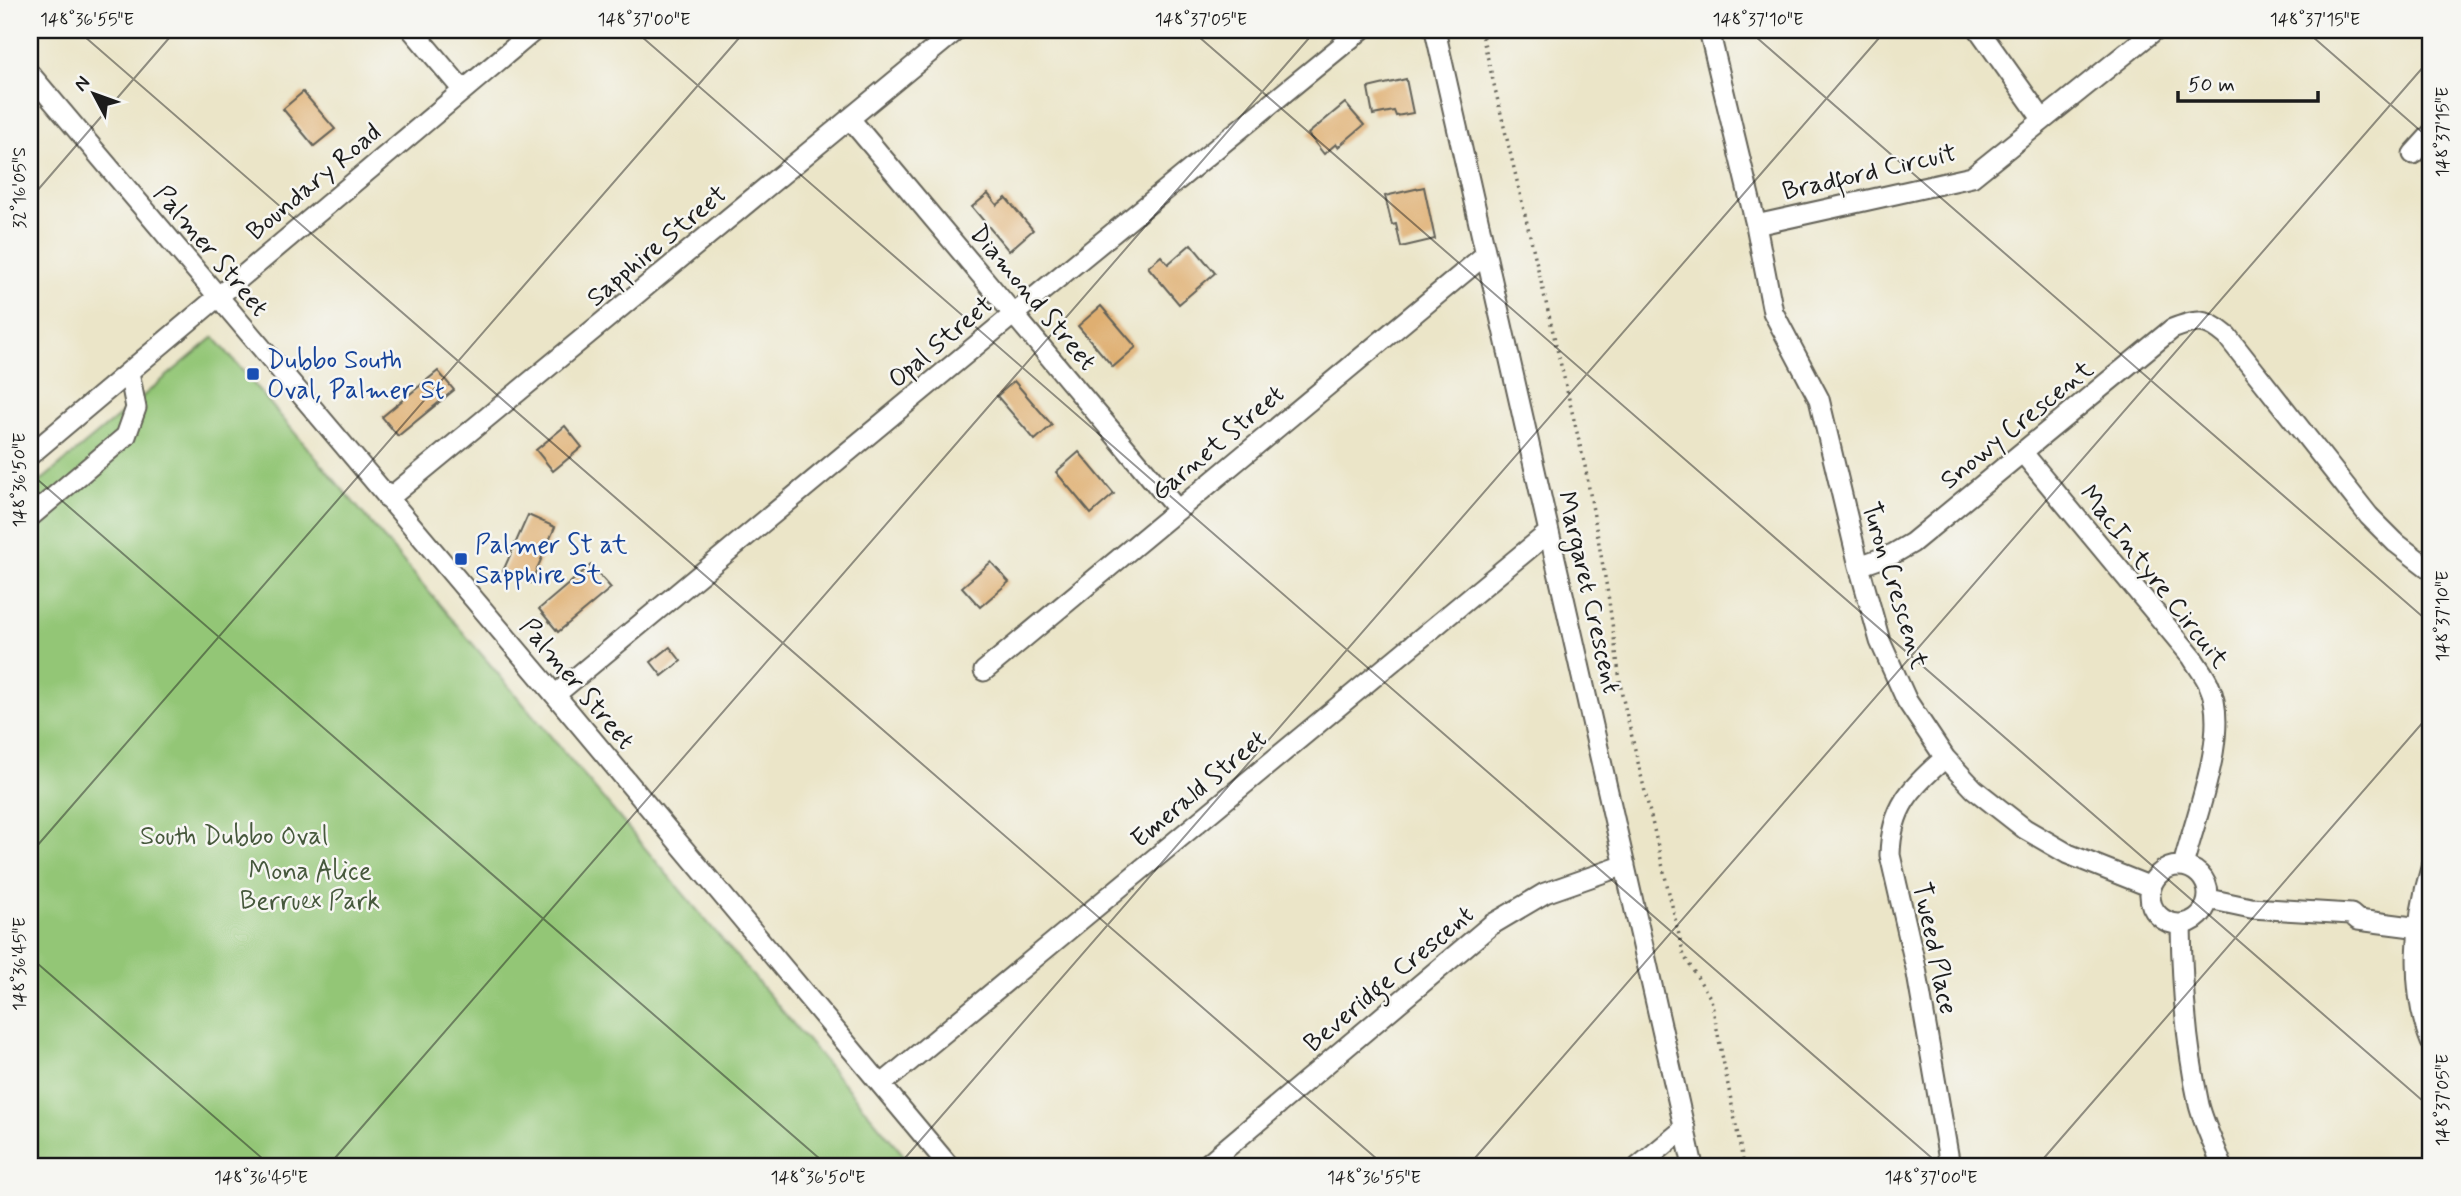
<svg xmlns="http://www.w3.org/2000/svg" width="2461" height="1196" viewBox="0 0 2461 1196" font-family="Mynerve,sans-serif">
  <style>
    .green { fill: #93c676; stroke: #587149; stroke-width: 2 }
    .building { fill: #dfaf71 }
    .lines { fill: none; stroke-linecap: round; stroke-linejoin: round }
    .minor-casing { stroke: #646258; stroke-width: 23 }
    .path { stroke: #646258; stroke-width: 3.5; stroke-dasharray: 2 5; stroke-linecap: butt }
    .minor { stroke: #fff; stroke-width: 19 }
    .ticks { fill: none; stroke: #1c1c1c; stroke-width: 2; stroke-opacity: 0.45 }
    .transit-dot { fill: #1a4fb4; stroke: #f6f6f2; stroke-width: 2.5 }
    .labels { text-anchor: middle; stroke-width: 5; stroke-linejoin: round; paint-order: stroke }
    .street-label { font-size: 26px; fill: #1c1c1c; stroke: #f6f6f2 }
    .transit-label { font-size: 26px; fill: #164399; stroke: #f6f6f2; text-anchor: start }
    .park-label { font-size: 26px; fill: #46583c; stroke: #f6f6f2 }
    .neatline { fill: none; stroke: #1c1c1c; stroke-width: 2.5 }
    .ticks-label { font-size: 18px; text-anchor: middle; fill: #1c1c1c }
  </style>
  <rect width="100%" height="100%" fill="#f6f6f2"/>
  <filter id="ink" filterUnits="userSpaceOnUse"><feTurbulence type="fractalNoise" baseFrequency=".0143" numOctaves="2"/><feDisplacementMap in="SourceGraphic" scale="14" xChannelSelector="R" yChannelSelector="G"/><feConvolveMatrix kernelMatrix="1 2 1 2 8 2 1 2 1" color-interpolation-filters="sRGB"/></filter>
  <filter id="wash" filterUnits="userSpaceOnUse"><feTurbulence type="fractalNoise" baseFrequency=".00686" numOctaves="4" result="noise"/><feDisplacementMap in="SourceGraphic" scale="28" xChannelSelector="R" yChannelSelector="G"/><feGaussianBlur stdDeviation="1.57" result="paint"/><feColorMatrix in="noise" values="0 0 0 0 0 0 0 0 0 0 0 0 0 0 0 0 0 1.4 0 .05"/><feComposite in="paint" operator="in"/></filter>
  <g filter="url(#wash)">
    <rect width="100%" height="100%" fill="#ebe5c8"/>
    <path class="green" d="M214 337 913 1166H30V490Z"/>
    <g id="blocks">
      <path class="building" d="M1406 79 1413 113 1396 116 1394 111 1373 115 1368 88Z
        M303 92 335 129 314 146 283 109Z
        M1345 103 1364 125 1338 147 1336 144 1324 154 1308 134Z
        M1424 187 1435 239 1401 247 1396 224 1392 225 1385 196Z
        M988 194 997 205 1006 198 1033 230 1009 251 972 207Z
        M1191 244 1215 273 1179 304 1148 267 1161 256 1168 264Z
        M1101 306 1136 347 1113 367 1078 326Z
        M438 371 454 390 398 436 382 417Z
        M1014 381 1052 425 1035 440 997 396Z
        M565 426 582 447 553 471 536 450Z
        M1079 452 1114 494 1091 514 1056 472Z
        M528 515 555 527 531 583 503 571Z
        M991 562 1009 582 980 607 962 587Z
        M591 565 611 588 558 632 539 609Z
        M670 647 681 661 662 676 651 662Z"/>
    </g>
  </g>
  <g filter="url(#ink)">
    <use href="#blocks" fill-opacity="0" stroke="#646258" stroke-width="2"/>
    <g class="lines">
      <defs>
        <path id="minor" d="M412 30 462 89
          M1435 30 1693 1166
          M1709 30 1756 225 1773 312 1819 399 1859 566 1880 641 1907 701 1945 758 1974 789 2025 829 2068 854 2151 887
          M1979 30 2043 120
          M30 74 555 695 949 1166
          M850 119 1177 509
          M2413 154 2431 134
          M1756 225 1972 177 2155 30
          M2023 453 2192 657C2197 666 2205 675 2209 685 2231 731 2195 817 2183 866
          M30 455 535 30
          M388 499 957 30
          M30 517 126 436 136 408 129 372
          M1859 566 1893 554 1912 543 2172 329C2197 319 2206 318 2227 336L2369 516 2396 543 2431 570
          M984 671 1486 254
          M555 695 1014 314 1361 30
          M1945 758C1911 787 1891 808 1890 855L1916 968 1950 1166
          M2150 895a29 29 0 1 1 58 0a29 29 0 1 1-58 0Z
          M2431 868C2415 921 2410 990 2431 1042
          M2209 899 2251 908 2351 914 2358 920 2420 928
          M2181 925C2182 986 2186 1046 2199 1105 2204 1125 2215 1146 2222 1166
          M881 1085 1549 532
          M1205 1166 1491 925 1545 893 1625 865
          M1639 1166 1685 1128"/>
      </defs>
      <use href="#minor" class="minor-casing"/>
      <path class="path" d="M1481 30 1585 466 1608 594 1622 695 1684 956 1711 999 1744 1166"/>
      <use href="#minor" class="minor"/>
    </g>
  </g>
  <path class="ticks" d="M77 30 1385 1166M634 30 1941 1166M1191 30 2431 1108M1748 30 2431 624M2305 30 2431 140M30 199 176 30M30 473 828 1166M30 854 746 30M30 957 271 1166M328 1166 1316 30M898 1166 1886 30M1468 1166 2431 58M2037 1166 2431 713"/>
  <g class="transit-dot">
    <rect x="246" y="367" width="14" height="14" rx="3.5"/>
    <rect x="454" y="552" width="14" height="14" rx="3.5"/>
  </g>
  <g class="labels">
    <g class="street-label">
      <text transform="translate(1869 171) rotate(-13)" y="9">Bradford Circuit</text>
      <text transform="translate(313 181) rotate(-40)" y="9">Boundary Road</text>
      <text transform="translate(656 245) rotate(-40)" y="9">Sapphire Street</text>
      <text transform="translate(212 250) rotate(50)" y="9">Palmer Street</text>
      <text transform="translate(1034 297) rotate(50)" y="9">Diamond Street</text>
      <text transform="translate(940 341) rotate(-40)" y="9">Opal Street</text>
      <text transform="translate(2016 424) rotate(-39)" y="9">Snowy Crescent</text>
      <text transform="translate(1217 442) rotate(-40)" y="9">Garnet Street</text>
      <text transform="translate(2155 576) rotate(52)" y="9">MacIntyre Circuit</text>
      <text transform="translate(1896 585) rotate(73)" y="9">Turon Crescent</text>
      <text transform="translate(1590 592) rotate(77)" y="9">Margaret Crescent</text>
      <text transform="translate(578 683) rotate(50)" y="9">Palmer Street</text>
      <text transform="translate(1198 788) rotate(-40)" y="9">Emerald Street</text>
      <text transform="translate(1936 948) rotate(78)" y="9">Tweed Place</text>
      <text transform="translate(1388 978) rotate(-40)" y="9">Beveridge Crescent</text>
    </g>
    <g class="transit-label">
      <text x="267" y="368">Dubbo South<tspan x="267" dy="30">Oval, Palmer St</tspan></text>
      <text x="475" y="553">Palmer St at<tspan x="475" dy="30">Sapphire St</tspan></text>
    </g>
    <g class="park-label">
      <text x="234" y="844">South Dubbo Oval</text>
      <text x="310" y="879">Mona Alice<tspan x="310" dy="30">Berruex Park</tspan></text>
    </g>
  </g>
  <rect width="2461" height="1196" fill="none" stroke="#f6f6f2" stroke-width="77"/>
  <g transform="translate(94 94) rotate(311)" stroke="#f6f6f2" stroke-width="5" paint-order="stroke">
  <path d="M0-5L12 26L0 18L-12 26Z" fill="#1c1c1c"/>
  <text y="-10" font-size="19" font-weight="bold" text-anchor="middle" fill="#1c1c1c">N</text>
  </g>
  <path d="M2178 91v10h140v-10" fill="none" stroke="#1c1c1c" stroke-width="3.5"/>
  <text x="2188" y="91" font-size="21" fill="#1c1c1c" stroke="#f6f6f2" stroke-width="5" paint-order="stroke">50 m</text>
  <rect x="38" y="38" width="2384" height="1120" class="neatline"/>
  <g class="ticks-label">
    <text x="87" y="25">148°36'55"E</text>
    <text x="644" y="25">148°37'00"E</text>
    <text x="1201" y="25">148°37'05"E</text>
    <text x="1758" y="25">148°37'10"E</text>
    <text x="2315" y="25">148°37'15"E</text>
    <text transform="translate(2442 132) rotate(-90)" y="6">148°37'15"E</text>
    <text transform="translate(19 188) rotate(-90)" y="6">32°16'05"S</text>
    <text transform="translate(19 480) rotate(-90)" y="6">148°36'50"E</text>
    <text transform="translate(2442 616) rotate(-90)" y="6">148°37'10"E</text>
    <text transform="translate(19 964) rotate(-90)" y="6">148°36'45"E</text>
    <text transform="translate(2442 1100) rotate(-90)" y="6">148°37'05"E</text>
    <text x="261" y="1183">148°36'45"E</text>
    <text x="818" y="1183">148°36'50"E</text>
    <text x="1374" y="1183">148°36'55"E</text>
    <text x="1931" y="1183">148°37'00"E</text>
  </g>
</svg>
